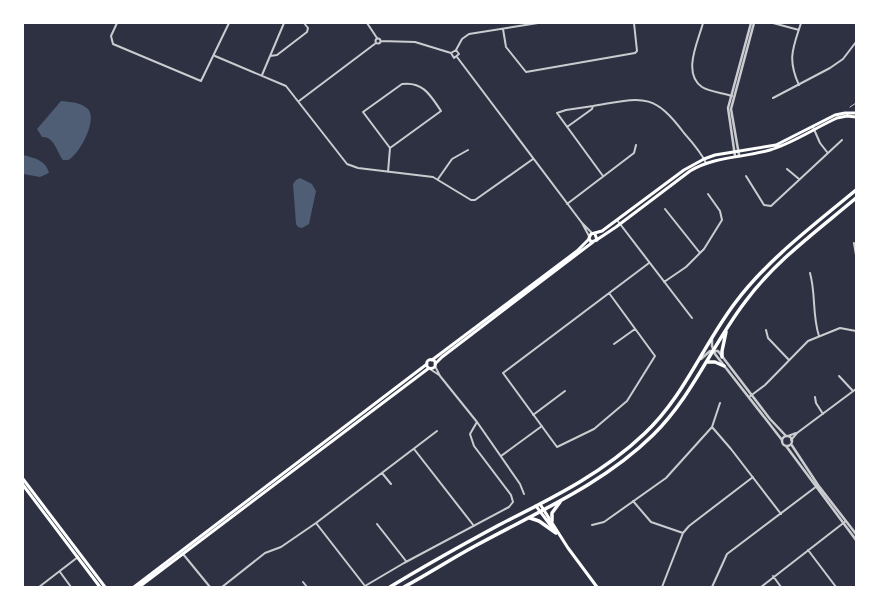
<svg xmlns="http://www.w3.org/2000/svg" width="879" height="610" viewBox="0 0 879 610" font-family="Barlow,sans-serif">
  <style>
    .water { fill: #4f5d75 }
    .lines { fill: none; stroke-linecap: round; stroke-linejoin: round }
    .service { stroke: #caccd0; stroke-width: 1 }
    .minor { stroke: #caccd0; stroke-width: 2 }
    .tertiary { stroke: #caccd0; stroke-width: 2.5 }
    .secondary { stroke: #fff; stroke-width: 3 }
    .trunk { stroke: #fff; stroke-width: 3.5 }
  </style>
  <rect width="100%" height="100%" fill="#2d3142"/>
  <path class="water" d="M61 101C70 102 81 102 88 109 98 120 79 155 68 160H63C56 151 55 137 42 137L37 129Z
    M23 155C34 158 46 160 49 173L40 177 23 174Z
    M300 178 312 184 316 191 309 224 302 228 298 227 296 224 293 184 296 180Z"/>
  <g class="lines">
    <path class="service" d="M850 107 856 103"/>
    <path class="minor" d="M117 23 111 36 113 44 201 81 229 23
      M367 23 377 38
      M703 23C698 42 682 73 702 87 710 92 723 93 732 96
      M773 23 799 30
      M503 29 506 47 526 72 635 53 637 51 634 23
      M375.5 41a2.5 2.5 0 1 1 5 0a2.5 2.5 0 1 1-5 0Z
      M381 41 415 42 451 53 456 50 459 54 454 58 451 53
      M456 50 462 39 469 34 538 23
      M215 56 286 86 347 164 358 168 433 177 471 200H475L533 159
      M270 56 277 55 307 32 308 28 304 23
      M457 57 582 223 589 236
      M262 75 284 23
      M799 85C787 59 793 48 801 23
      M773 98 830 68 843 59 856 42
      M299 101 376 43
      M593 106 566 110 557 113 603 176
      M567 127 592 109 593 106C641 98 653 91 684 133 692 142 701 152 706 163
      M813 127 820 143 827 152
      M787 169 799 179
      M388 172 390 148 441 111C431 96 423 81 402 84L363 112 390 148
      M746 176 764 205 771 206 842 140
      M438 179 452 159 468 150
      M567 204 634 153 636 145
      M665 209 700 253
      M617 220 692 318
      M582 223 592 233
      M854 243 856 255
      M810 273C816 294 812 315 819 336
      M664 282 686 267 704 249 722 220 720 211 708 194
      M609 293 655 356 627 401 594 429 557 447 503 373 649 263
      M766 330 768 338 789 360
      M614 344 635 329
      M435 366 440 376 477 422 520 484 524 494
      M430 369 439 375
      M839 376 853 391
      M749 397 765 385 808 341 840 328 856 331
      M815 397 816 403 823 414
      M533 415 565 391
      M712 427 731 449 781 514
      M788 436 796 433
      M791 440 797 433 856 389
      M414 449 474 526
      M501 456 542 426
      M382 473 391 484
      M633 501 651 522 683 533
      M316 523 365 586 404 563 509 507 513 502 511 495 474 446 470 434 477 422
      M377 524 406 561
      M592 525 604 522 666 478 712 427 720 403
      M808 550 836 587
      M183 554 210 587
      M60 572 71 587
      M773 576 781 587
      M303 582 307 587
      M39 587 78 557
      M222 587 265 553 281 547 316 523 437 431
      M662 587 683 533 689 526 753 477
      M712 587 727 554 817 486
      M761 587 846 521"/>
    <path class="tertiary" d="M739 155 731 109 754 23
      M735 156 728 108 751 23
      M712 339V346L715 354 782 440
      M701 359 710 351H718L770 419 786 436
      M782 441a5 5 0 1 1 10 0a5 5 0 1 1-10 0Z
      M791 444 818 485 856 534
      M786 446 856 540"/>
    <path class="secondary" d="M595 234 597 240 591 242 589 238 591 234 602 231 684 170 704 159 715 155 776 145 835 115 845 113H856
      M598 239 616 227 690 171C715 156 743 158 770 150 793 143 815 128 837 118L847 116 856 117
      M426.5 364a4.5 4.5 0 1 1 9 0a4.5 4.5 0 1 1-9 0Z
      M432 360 577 251 589 239
      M435 364 442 357 593 242
      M23 479 105 587
      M23 485 100 587
      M540 504 568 548 597 587
      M536 506 554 530
      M134 587 427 364
      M139 587 429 368"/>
    <path class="trunk" d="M722 357V351L726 332
      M707 362H715L724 366
      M530 518 539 521 556 533
      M552 521V513L560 502
      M390 587C426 565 462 545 499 525 550 499 602 474 644 434 684 397 703 345 735 303 769 258 814 225 856 190
      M404 587C428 574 451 559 475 546 537 512 602 485 653 435 692 397 712 345 745 302 775 261 817 231 856 198"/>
  </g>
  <rect width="879" height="610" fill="none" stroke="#ffffff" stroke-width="48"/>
</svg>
